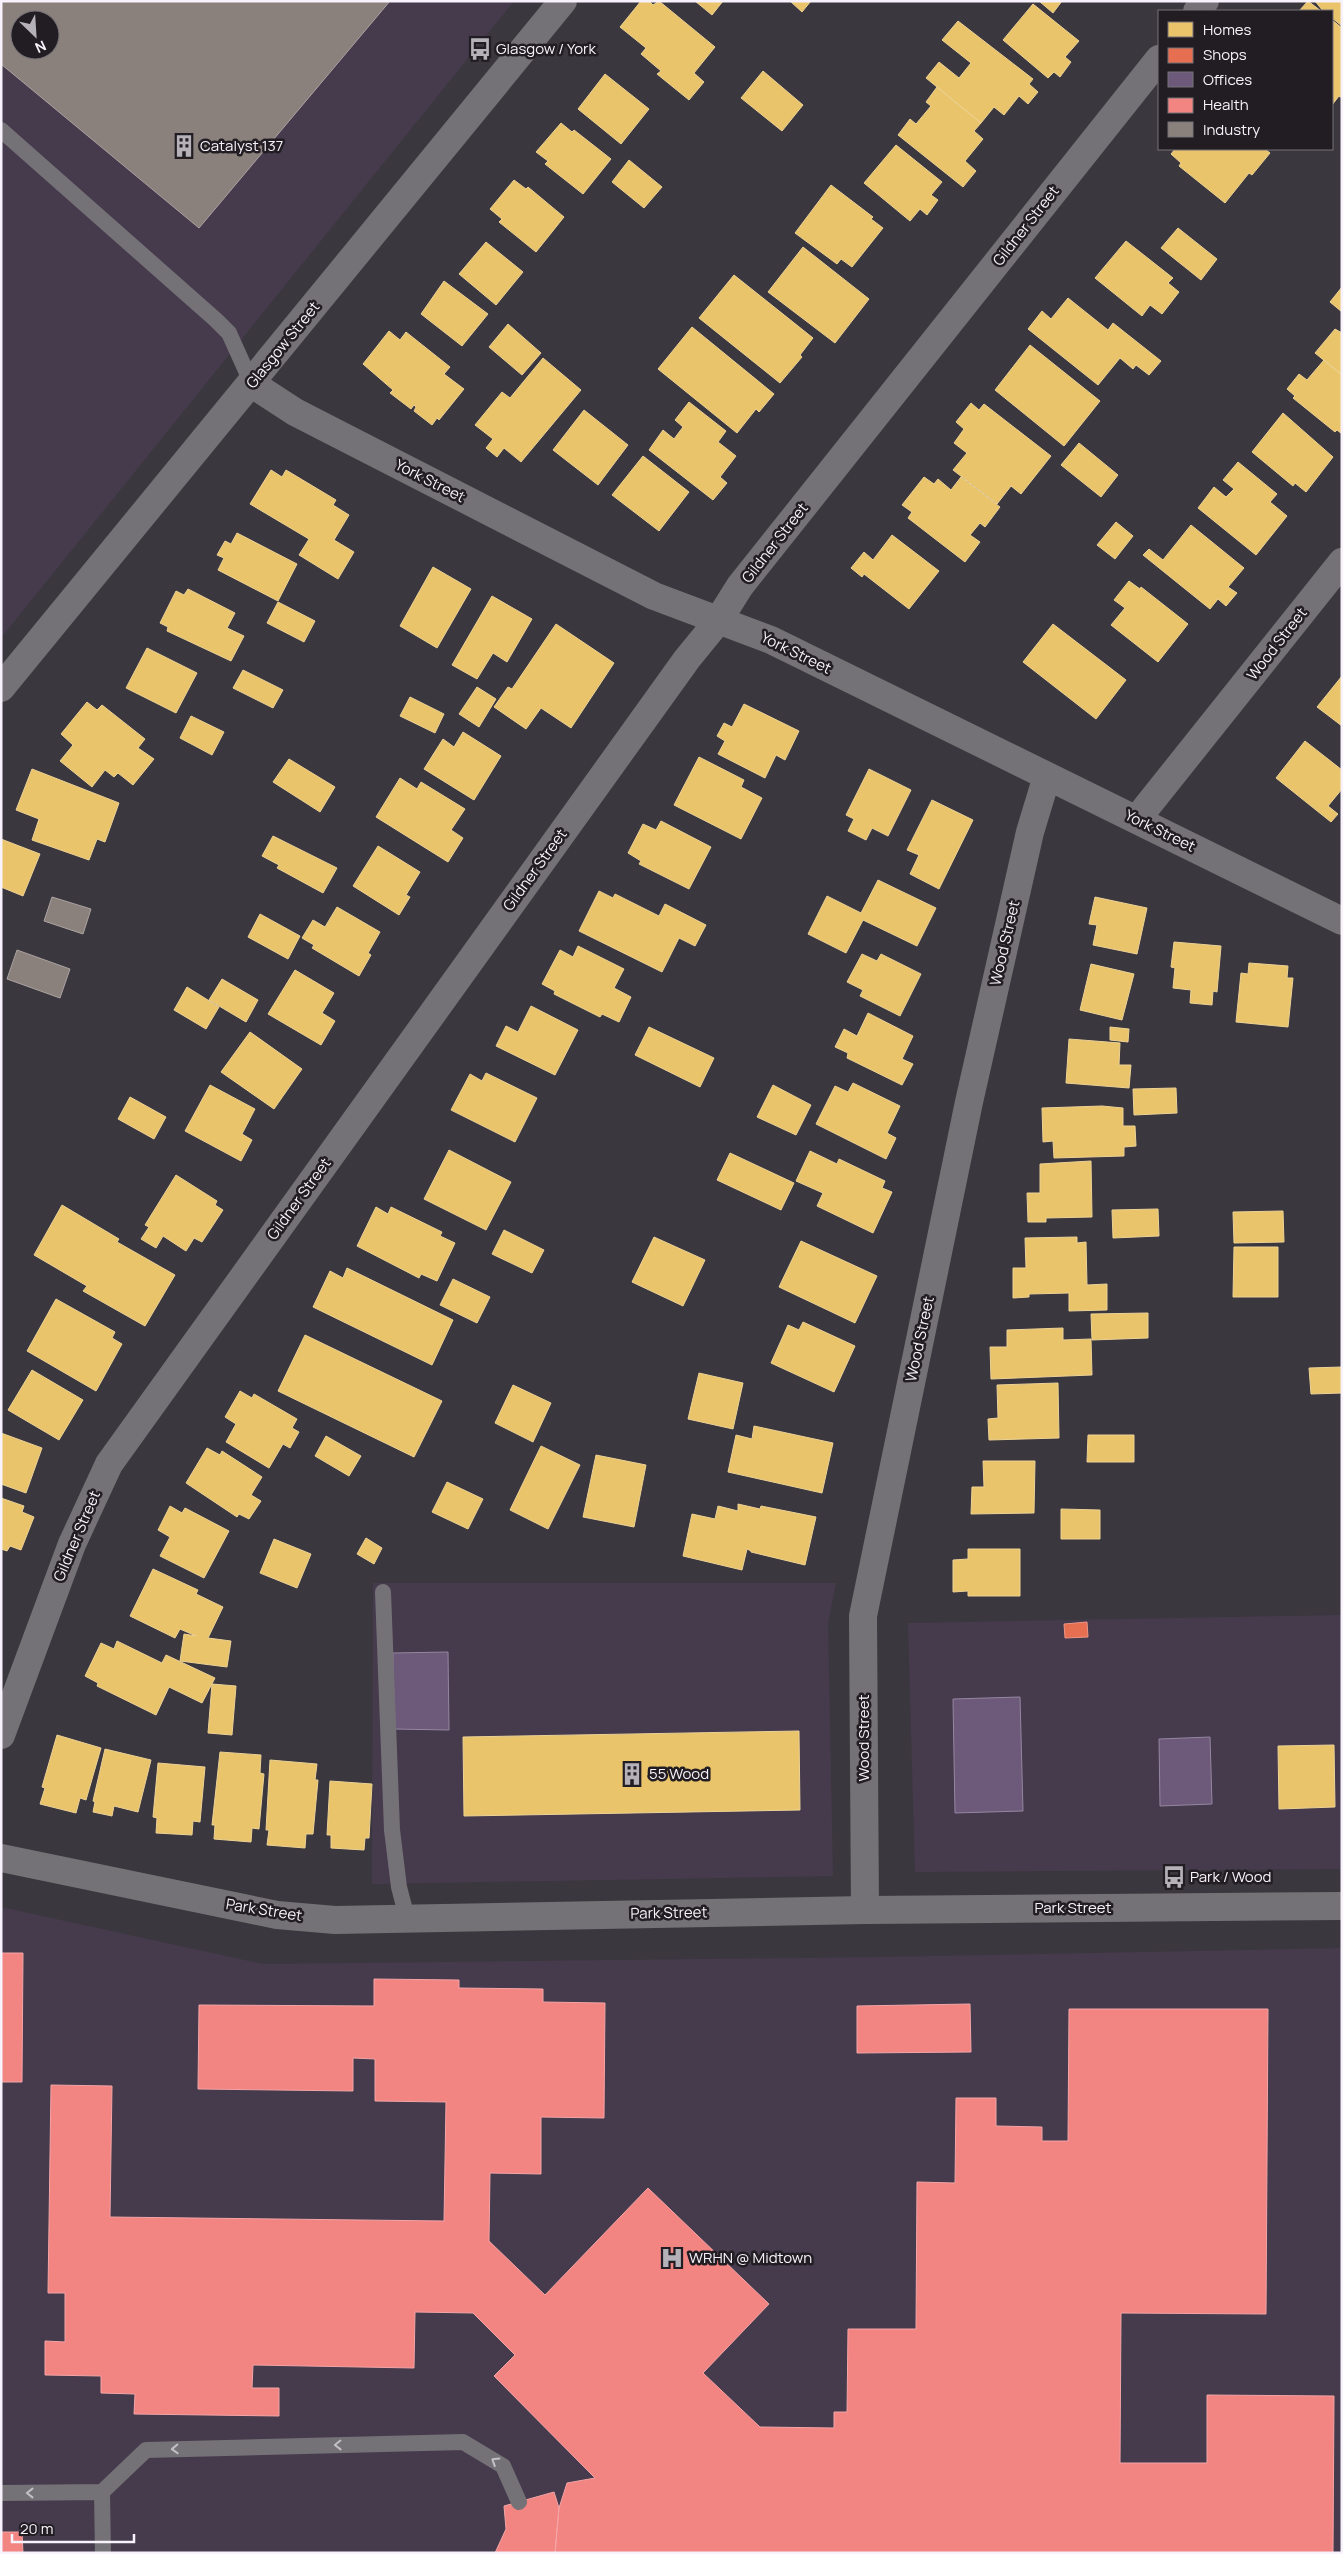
<svg xmlns="http://www.w3.org/2000/svg" width="1343" height="2554" viewBox="0 0 1343 2554" font-family="Manrope,sans-serif">
  <style>
    .built { fill: #453b4d; fill-rule: evenodd }
    .homes { fill: #e9c46a; stroke: #edd296 }
    .shops { fill: #e76f51; stroke: #ec9684 }
    .offices { fill: #6d597a; stroke: #9687a1 }
    .health { fill: #f28482; stroke: #f4a5a6 }
    .industry { fill: #8a817c; stroke: #aba3a2; fill-rule: evenodd }
    .lines { fill: none; stroke-linecap: round; stroke-linejoin: round }
    .service { stroke: #757277; stroke-width: 16 }
    .minor { stroke: #757277; stroke-width: 28 }
    .tertiary { stroke: #757277; stroke-width: 28 }
    .oneway { stroke: #c3bfc6 }
    .labels { text-anchor: middle; stroke-width: 5; stroke-linejoin: round; paint-order: stroke }
    .poi-label { font-size: 15px; fill: #f7f2fb; stroke: #211d23; text-anchor: start }
    .street-label { font-size: 15px; fill: #f7f2fb; stroke: #211d23 }
  </style>
  <rect width="100%" height="100%" fill="#3b373e"/>
  <path class="built" d="M1 1H514L1 638ZM20 20H50V50H20Z
    M373 1583H836L828 1624 833 1876 372 1884Z
    M1342 1615V1869L915 1872 908 1623Z
    M1 1907 263 1964 885 1957 1342 1948V2553H1Z"/>
  <path class="homes" d="M641 1H649L653 5 659 1 715 47 694 73 704 82 689 100 657 74 661 71 641 54 646 48 620 27Z
    M695 1H723L712 15Z
    M790 1H811L802 12Z
    M1039 1H1062L1053 13Z
    M1308 1 1321 11H1299Z
    M1315 1H1342V26L1332 18V11H1323Z
    M1033 4 1079 41 1065 57 1071 62 1060 77 1054 72 1048 78 1003 40Z
    M1332 20 1342 28V98L1339 96 1332 105Z
    M958 21 1033 79 1029 84 1038 92 1028 104 1019 96 1004 115 994 107 981 123 926 78 939 62 959 78 971 63 942 40Z
    M763 71 803 105 782 131 741 98Z
    M605 74 649 109 621 144 578 109Z
    M937 87 981 123 974 131 983 139 965 161 976 171 963 187 898 135 910 119 916 124 931 106 926 102Z
    M561 123 572 132 574 130 611 159 583 194 545 164 548 161 536 152Z
    M896 145 942 182 931 195 938 200 927 215 920 209 910 221 864 183Z
    M1175 149H1265L1270 153 1252 175 1249 173 1225 203 1179 166 1181 163 1171 154Z
    M629 160 662 187 644 208 612 182Z
    M514 180 526 189 528 187 564 217 536 252 499 222 502 219 490 209Z
    M831 185 873 217 871 219 883 228 852 267 841 259 837 264 795 233Z
    M1178 228 1217 259 1201 280 1161 248Z
    M1126 241 1173 278 1168 283 1179 292 1162 314 1150 305 1142 316 1095 278Z
    M486 242 523 272 496 305 459 274Z
    M803 247 869 299 835 343 768 292Z
    M734 275 813 338 800 355 802 357 780 383 699 318Z
    M444 281 488 314 462 346 421 314Z
    M1342 287V312L1330 302Z
    M1068 298 1108 330 1113 323 1161 361 1149 375 1136 365 1133 369 1120 358 1098 385 1028 329 1042 311 1051 319Z
    M508 324 541 353 522 375 489 347Z
    M692 327 774 394 759 412 756 409 737 433 658 369Z
    M1335 329 1342 333V375L1315 353Z
    M389 331 400 340 406 332 450 367 444 374 464 389 439 420 437 418 432 425 414 411 416 407 414 405 411 409 390 393 393 390 363 364Z
    M1030 345 1100 401 1064 446 995 390Z
    M543 358 581 390 521 462 504 448 497 457 486 448 493 439 475 425 502 392 510 398Z
    M1324 360 1342 375V434L1337 430 1335 432 1293 398 1295 396 1287 389 1299 374 1307 380Z
    M689 402 726 431 718 442 736 456 720 477 727 483 713 500 649 450 663 430 674 439 683 427 675 420Z
    M971 403 979 410 984 404 1051 456 1021 494 1011 486 997 504 953 470 967 453 954 443 964 429 956 422Z
    M584 410 628 445 598 485 553 450Z
    M1283 413 1333 457 1306 492 1295 483 1293 486 1252 452Z
    M1079 443 1118 475 1101 497 1061 465Z
    M643 456 689 492 659 531 612 495Z
    M1238 462 1277 494 1270 502 1287 516 1256 555 1198 508 1214 487 1226 497 1234 489 1223 480Z
    M271 470 282 477 286 470 336 500 333 505 349 515 334 540 354 552 338 579 299 555 309 539 250 504Z
    M924 477 934 484 938 479 951 490 961 477 1000 507 985 527 980 523 970 535 980 542 965 562 908 518 912 512 902 505Z
    M1116 522 1133 536 1115 559 1097 545Z
    M1191 525 1244 568 1228 587 1237 593 1226 606 1218 599 1210 609 1143 555 1149 549 1163 560Z
    M237 533 297 564 278 601 218 570 224 558 217 555 225 541 231 544Z
    M892 535 939 571 909 609 864 574 862 577 851 568 864 552 873 560Z
    M433 567 471 589 437 648 400 626Z
    M1129 581 1140 589 1141 587 1188 624 1158 662 1111 625 1125 608 1114 600Z
    M188 589 235 613 227 628 244 636 231 661 167 631 168 627 160 623 176 591 184 595Z
    M492 596 532 619 507 662 493 653 477 679 452 665Z
    M278 602 315 621 304 642 267 623Z
    M556 624 614 663 571 728 541 708 526 729 494 707 508 687 512 689Z
    M1053 624 1126 680 1096 719 1023 662Z
    M147 648 197 673 176 713 126 688Z
    M243 670 283 690 273 708 233 688Z
    M1342 676V726L1317 707Z
    M477 687 496 699 479 727 459 714Z
    M410 697 444 714 435 733 400 716Z
    M87 702 97 710 102 705 145 739 138 748 154 759 133 785 118 773 114 777 105 770 92 787 60 761 73 745 61 734Z
    M744 704 799 731 785 760 776 755 765 778 718 754 725 741 717 736 724 723 732 727Z
    M191 716 224 732 212 755 180 738Z
    M463 732 501 756 474 800 424 769 443 739 454 747Z
    M1305 741 1342 770V789L1328 806 1338 814 1331 822 1276 778Z
    M699 757 744 780 741 787 762 798 741 839 674 805Z
    M289 759 335 787 320 812 273 782Z
    M32 769 119 803 105 842 97 839 89 860 32 840 39 819 16 810Z
    M869 769 911 790 888 836 872 828 866 840 848 831 854 819 846 815Z
    M400 778 417 789 421 782 465 809 451 830 463 838 448 862 376 817Z
    M932 800 973 820 939 889 910 874 919 855 907 850Z
    M661 821 711 847 689 889 639 864 641 861 628 853 643 824 656 830Z
    M273 836 337 868 323 893 277 868 279 865 262 856Z
    M1 839 40 854 23 896 1 887Z
    M378 846 420 872 406 895 410 897 399 915 353 886Z
    M878 880 936 908 917 946 863 920 846 953 808 934 827 896 861 913Z
    M599 891 613 898 615 894 659 916 665 904 706 925 695 946 679 938 662 972 579 931Z
    M1095 897 1147 908 1137 954 1093 945 1097 925 1089 924Z
    M337 907 380 932 368 953 371 955 359 976 312 948 314 945 302 938 313 920 325 927Z
    M260 914 300 936 288 959 248 937Z
    M1174 942 1221 946 1217 992 1213 991 1212 1005 1190 1003 1191 990 1173 988 1175 968 1171 967Z
    M578 946 624 969 614 988 631 997 619 1022 602 1014 600 1017 554 994 555 991 542 984 560 950 573 957Z
    M862 954 877 961 881 954 921 974 900 1016 860 996 863 990 847 982Z
    M1249 963 1288 966 1287 978H1293L1288 1027 1236 1022 1241 973 1248 974Z
    M1091 964 1134 974 1122 1020 1080 1010Z
    M295 970 334 993 322 1013 335 1021 321 1045 268 1014Z
    M222 979 258 1000 246 1022 209 1000Z
    M187 987 219 1007 206 1029 174 1010Z
    M531 1006 578 1030 555 1075 496 1046 506 1026 518 1032Z
    M868 1013 913 1036 902 1059 913 1064 902 1085 847 1058 848 1053 835 1047 844 1029 857 1036Z
    M649 1027 714 1058 700 1087 635 1055Z
    M1110 1027 1129 1029 1128 1042 1110 1040Z
    M250 1032 302 1069 274 1109 221 1072Z
    M1069 1039 1120 1043 1119 1065H1131L1129 1088 1066 1083Z
    M486 1073 537 1098 515 1142 451 1110 470 1074 482 1081Z
    M853 1083 900 1106 887 1133 896 1138 886 1159 816 1124 835 1086 848 1092Z
    M210 1085 255 1109 242 1134 252 1140 241 1161 185 1131Z
    M773 1085 811 1105 796 1135 757 1117Z
    M1176 1088 1177 1113 1134 1115 1133 1089Z
    M130 1097 166 1117 154 1139 118 1119Z
    M1102 1106 1123 1108V1126H1135L1136 1146 1124 1147V1156L1054 1158 1053 1141 1043 1142 1042 1108Z
    M449 1150 511 1182 486 1230 424 1199Z
    M810 1151 837 1164 839 1159 885 1181 882 1188 892 1192 873 1233 817 1206 823 1193 796 1181Z
    M730 1153 794 1183 781 1210 717 1180Z
    M1091 1161 1092 1217 1046 1218V1222H1028L1027 1193H1040V1164Z
    M176 1175 217 1201 215 1205 223 1210 202 1242 194 1238 186 1251 163 1236 156 1248 141 1239 149 1227 145 1225Z
    M62 1205 119 1239 117 1242 175 1275 145 1326 83 1291 87 1286 34 1255Z
    M376 1207 388 1214 391 1207 442 1232 440 1236 455 1243 437 1281 421 1274 419 1278 357 1246Z
    M1158 1209 1159 1236 1113 1238 1112 1210Z
    M1283 1211 1284 1242 1234 1243 1233 1212Z
    M504 1230 544 1250 532 1273 492 1254Z
    M654 1237 705 1260 683 1306 632 1282Z
    M1077 1237V1243L1086 1242 1087 1285 1107 1284V1310L1069 1311V1293L1029 1294V1297L1013 1298V1268H1026L1025 1238Z
    M801 1241 877 1276 855 1323 779 1287Z
    M1234 1247H1278V1297H1233Z
    M347 1268 453 1320 432 1365 313 1307 330 1271 343 1278Z
    M453 1279 490 1297 477 1323 440 1305Z
    M56 1299 115 1332 112 1338 122 1344 96 1391 27 1351Z
    M1148 1313V1338L1092 1340 1091 1314Z
    M803 1322 855 1346 834 1392 771 1363 788 1325 799 1330Z
    M1063 1328V1340L1091 1339 1092 1375 991 1379 990 1347H1007V1330Z
    M305 1335 442 1401 414 1457 278 1391Z
    M1342 1367V1393L1311 1394 1309 1368Z
    M32 1370 83 1400 59 1440 8 1410Z
    M699 1373 743 1383 733 1429 688 1419Z
    M1058 1383 1059 1438 989 1440 988 1419 998 1418 997 1385Z
    M513 1385 551 1403 533 1442 495 1423Z
    M240 1391 252 1398 254 1394 297 1419 292 1428 299 1432 290 1448 283 1444 269 1468 226 1442 236 1424 225 1417Z
    M754 1426 833 1443 822 1493 728 1472 736 1435 752 1439Z
    M1 1433 42 1448 26 1493 1 1484Z
    M1088 1435H1134V1462H1087Z
    M326 1436 361 1456 349 1476 315 1456Z
    M541 1446 580 1465 548 1529 510 1510Z
    M207 1448 220 1455 222 1451 262 1477 251 1495 261 1501 249 1519 239 1514 237 1517 186 1483Z
    M596 1455 646 1465 634 1527 583 1517Z
    M983 1461H1035L1034 1513 971 1514 972 1487H984Z
    M447 1482 483 1499 468 1529 432 1512Z
    M1 1498 24 1506 22 1512 34 1517 21 1550 10 1546 7 1551 1 1549Z
    M738 1504 760 1509 761 1506 816 1517 805 1565 751 1552V1551L747 1549 742 1570 683 1556 692 1514 715 1519 718 1506 738 1511Z
    M170 1506 182 1513 185 1508 229 1531 204 1578 160 1556 170 1537 158 1530Z
    M1061 1509 1100 1510V1539H1061Z
    M366 1538 382 1548 374 1564 357 1554Z
    M274 1539 311 1554 297 1588 260 1573Z
    M968 1549H1020V1596H968V1591L953 1592V1560L968 1559Z
    M153 1569 198 1590 196 1594 223 1607 208 1638 231 1641 227 1667 180 1661 184 1634 196 1636 180 1629 175 1638 130 1616Z
    M117 1641 162 1663 166 1655 215 1678 202 1703 169 1687 156 1715 97 1686 98 1683 85 1676 101 1643 114 1649Z
    M212 1684 236 1686 232 1735 208 1733Z
    M799 1731 800 1810 464 1816 463 1737Z
    M57 1735 101 1748 86 1800 80 1798 76 1813 40 1804 45 1788 42 1787Z
    M1334 1745 1335 1807 1279 1809 1278 1746Z
    M105 1749 151 1760 138 1812 114 1806 112 1816 93 1812 95 1802 93 1801Z
    M220 1752 261 1755 260 1773 264 1774 259 1829 252 1828 251 1842 214 1839 215 1825H212Z
    M270 1760 317 1764 315 1780H318L313 1834H306L305 1848 267 1845 269 1830H266Z
    M158 1763 205 1767 200 1822 193 1821 192 1835 156 1833 157 1818 153 1817Z
    M330 1781 372 1784 369 1838H365L364 1850 331 1848V1835H327Z"/>
  <path class="shops" d="M1087 1622 1088 1637 1065 1638 1064 1624Z"/>
  <path class="offices" d="M448 1652 449 1730 393 1729V1653Z
    M1020 1697 1023 1811 955 1813 953 1699Z
    M1210 1737 1212 1804 1160 1806 1159 1739Z"/>
  <path class="health" d="M1 1953H23L22 2082H1Z
    M374 1979 459 1980V1988L543 1989V2002L605 2003 604 2118 541 2117V2174L490 2173 489 2241 545 2295 648 2188 769 2304 703 2373 760 2427 834 2428V2412H847L848 2329H916L917 2182 955 2183 956 2098H996V2126L1042 2127V2141H1068L1069 2009H1268L1266 2314 1121 2313 1120 2463H1207V2395L1334 2396 1333 2553H555L559 2508 567 2483 595 2478 494 2376 515 2355 473 2313 415 2312 414 2368 253 2365 252 2388H279V2416L134 2414 135 2394 101 2393V2376L45 2375V2341L65 2342V2293H48L51 2085 112 2086 110 2217 444 2221 446 2102 375 2101V2059L353 2058V2091L198 2089 199 2005 374 2006Z
    M970 2004 971 2052 857 2053V2006Z
    M554 2492 559 2508 555 2553H495L506 2529 504 2506Z
    M1 2532H22L23 2553H1Z"/>
  <path class="industry" d="M1 1H390L199 228 1 64ZM20 20H50V50H20Z
    M52 897 91 909 83 934 44 921Z
    M17 950 70 969 60 998 7 979Z"/>
  <g class="lines">
    <path class="service" d="M1 130 216 320 229 333 252 384
      M383 1592 392 1830 399 1887 407 1918
      M102 2492 103 2553
      M1 2493 102 2492 146 2450 463 2442 503 2466 519 2502"/>
    <path class="minor" d="M1197 11 1205 1
      M252 384 295 412 654 596 771 640 1342 921
      M1137 819 1342 562
      M1 1735 72 1544 109 1464 687 659 718 621 740 586 1159 59
      M865 1910 863 1616 969 1102 1030 832 1047 776"/>
    <path class="tertiary" d="M1 688 563 1
      M1 1858 277 1915 335 1920 865 1910 1342 1906"/>
  </g>
  <defs><path id="oneway-chevron" d="M-2-3.5L2.5 0L-2 3.5" fill="none" stroke-width="1.6" stroke-linecap="round" stroke-linejoin="round" transform="scale(1.25)"/></defs>
  <g class="oneway">
    <use href="#oneway-chevron" transform="translate(338 2445) rotate(179)"/>
    <use href="#oneway-chevron" transform="translate(175 2449) rotate(178)"/>
    <use href="#oneway-chevron" transform="translate(495 2461) rotate(-148)"/>
    <use href="#oneway-chevron" transform="translate(30 2493) rotate(180)"/>
  </g>
  <defs>
    <symbol id="bus-bare" viewBox="-9 -9 18 18"><path d="M-5-6H5V4H4V6H2V4H-2V6H-4V4H-5ZM-3.5-4V0h7V-4ZM-3.5 1.2v1.5H-2V1.2ZM2 1.2v1.5H3.5V1.2Z" fill="#b5b1b9" stroke="#211d23" stroke-width="2.5" paint-order="stroke"/></symbol>
    <symbol id="building-bare" viewBox="-9 -9 18 18"><path d="M-4-6H4V6H1V3H-1V6H-4ZM-2.5-4.3h1.7v1.8h-1.7ZM.8-4.3h1.7v1.8H.8ZM-2.5-1h1.7V.8h-1.7ZM.8-1h1.7V.8H.8Z" fill="#b5b1b9" stroke="#211d23" stroke-width="2.5" paint-order="stroke"/></symbol>
    <symbol id="hospital-bare" viewBox="-9 -9 18 18"><path d="M-5-5h3v3.5h4V-5h3V5h-3V1.5h-4V5h-3Z" fill="#b5b1b9" stroke="#211d23" stroke-width="2.5" paint-order="stroke"/></symbol>
  </defs>
  <g fill-rule="evenodd">
    <use href="#bus-bare" x="464" y="33" width="32" height="32"/>
    <use href="#building-bare" x="168" y="130" width="32" height="32"/>
    <use href="#building-bare" x="616" y="1758" width="32" height="32"/>
    <use href="#bus-bare" x="1158" y="1861" width="32" height="32"/>
    <use href="#hospital-bare" x="656" y="2242" width="32" height="32"/>
  </g>
  <g class="labels">
    <g class="poi-label">
      <text x="496" y="54">Glasgow / York</text>
      <text x="200" y="151">Catalyst 137</text>
      <text x="649" y="1779">55 Wood</text>
      <text x="1190" y="1882">Park / Wood</text>
      <text x="689" y="2263">WRHN @ Midtown</text>
    </g>
    <g class="street-label">
      <text transform="translate(1026 226) rotate(-52)" y="5">Gildner Street</text>
      <text transform="translate(283 345) rotate(-51)" y="5">Glasgow Street</text>
      <text transform="translate(430 481) rotate(27)" y="5">York Street</text>
      <text transform="translate(775 543) rotate(-52)" y="5">Gildner Street</text>
      <text transform="translate(1277 644) rotate(-52)" y="5">Wood Street</text>
      <text transform="translate(796 653) rotate(26)" y="5">York Street</text>
      <text transform="translate(1160 831) rotate(26)" y="5">York Street</text>
      <text transform="translate(535 870) rotate(-54)" y="5">Gildner Street</text>
      <text transform="translate(1005 943) rotate(-77)" y="5">Wood Street</text>
      <text transform="translate(299 1199) rotate(-54)" y="5">Gildner Street</text>
      <text transform="translate(920 1339) rotate(-78)" y="5">Wood Street</text>
      <text transform="translate(77 1536) rotate(-67)" y="5">Gildner Street</text>
      <text transform="translate(864 1738) rotate(-90)" y="5">Wood Street</text>
      <text x="1073" y="1913">Park Street</text>
      <text transform="translate(264 1910) rotate(9)" y="5">Park Street</text>
      <text transform="translate(669 1913) rotate(-1)" y="5">Park Street</text>
    </g>
  </g>
  <rect width="1343" height="2554" fill="none" stroke="#f7f2fb" stroke-width="5"/>
  <rect x="1158" y="10" width="175" height="140" fill="#211d23" stroke="#777279"/>
  <rect x="1168" y="22" width="25" height="15" fill="#e9c46a" stroke="#777279"/>
  <text x="1203" y="35" font-size="15" fill="#f7f2fb">Homes</text>
  <rect x="1168" y="48" width="25" height="15" fill="#e76f51" stroke="#777279"/>
  <text x="1203" y="60" font-size="15" fill="#f7f2fb">Shops</text>
  <rect x="1168" y="72" width="25" height="15" fill="#6d597a" stroke="#777279"/>
  <text x="1203" y="85" font-size="15" fill="#f7f2fb">Offices</text>
  <rect x="1168" y="98" width="25" height="15" fill="#f28482" stroke="#777279"/>
  <text x="1203" y="110" font-size="15" fill="#f7f2fb">Health</text>
  <rect x="1168" y="122" width="25" height="15" fill="#8a817c" stroke="#777279"/>
  <text x="1203" y="135" font-size="15" fill="#f7f2fb">Industry</text>
  <g transform="translate(35 35) rotate(155)"><circle r="24" fill="#211d23" stroke="#777279"/>
  <path d="M0-4L9 19L0 12L-9 19Z" fill="#b5b1b9"/>
  <text y="-8" font-size="14" font-weight="bold" text-anchor="middle" fill="#f7f2fb">N</text>
  </g>
  <path d="M12 2534v8h122v-8" fill="none" stroke="#f7f2fb" stroke-width="2.5"/>
  <text x="20" y="2534" font-size="15" fill="#f7f2fb" stroke="#211d23" stroke-width="4" paint-order="stroke">20 m</text>
</svg>
